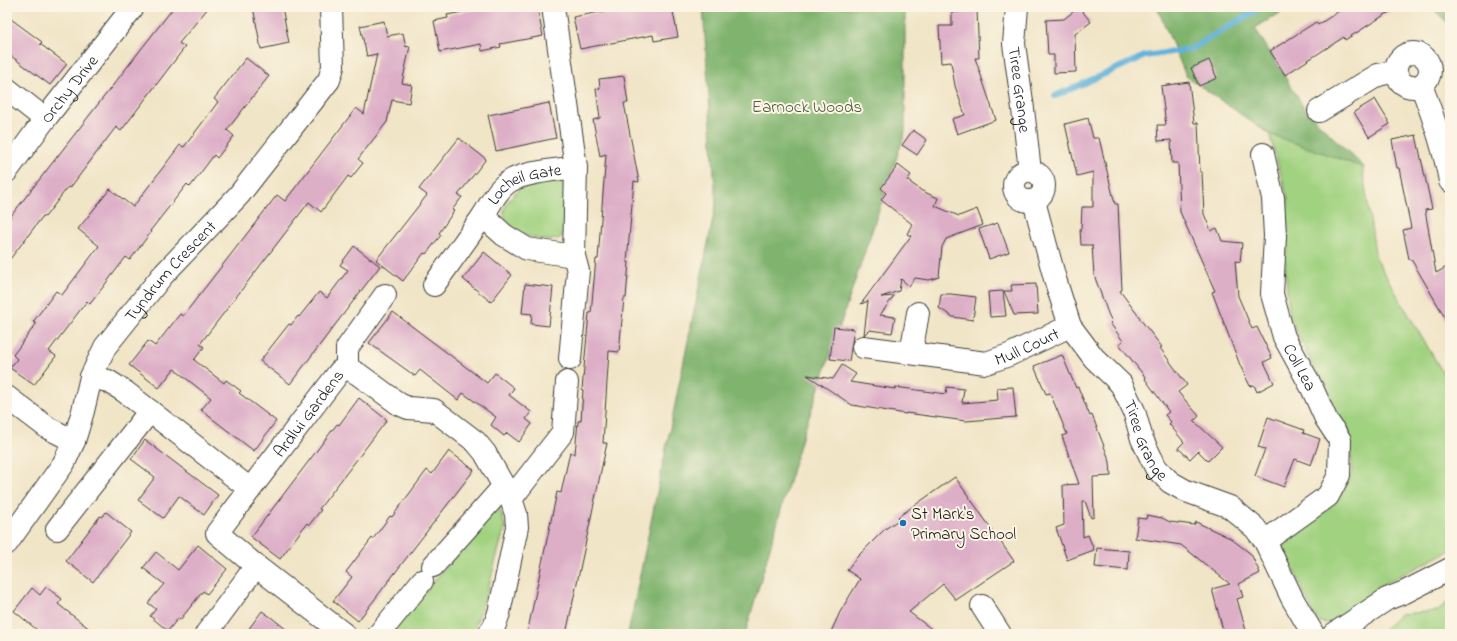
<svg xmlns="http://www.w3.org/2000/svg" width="1457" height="641" viewBox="0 0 1457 641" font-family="'Indie Flower',sans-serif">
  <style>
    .green { fill: #a1d280; stroke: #5e774e }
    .forest { fill: #80b46e; stroke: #4e6845 }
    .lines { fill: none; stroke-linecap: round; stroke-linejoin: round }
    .stream { stroke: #61b2dc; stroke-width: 6 }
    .building { fill: #ddafc7 }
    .minor-casing { stroke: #3c3a36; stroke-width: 24 }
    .minor { stroke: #fff; stroke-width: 22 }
    .poi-dot { fill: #1f6fb2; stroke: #fcf5e5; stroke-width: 1.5 }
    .labels { text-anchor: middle; stroke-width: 4; stroke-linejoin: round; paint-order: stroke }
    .street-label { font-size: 17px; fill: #1c1c1c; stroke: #fcf5e5 }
    .park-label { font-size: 17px; fill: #4b5c3f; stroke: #fcf5e5 }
    .poi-label { font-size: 17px; fill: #1c1c1c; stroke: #fcf5e5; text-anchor: start }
  </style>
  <rect width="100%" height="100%" fill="#fcf5e5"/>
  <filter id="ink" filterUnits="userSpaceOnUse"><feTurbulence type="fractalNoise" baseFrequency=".025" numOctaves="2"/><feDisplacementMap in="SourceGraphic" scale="8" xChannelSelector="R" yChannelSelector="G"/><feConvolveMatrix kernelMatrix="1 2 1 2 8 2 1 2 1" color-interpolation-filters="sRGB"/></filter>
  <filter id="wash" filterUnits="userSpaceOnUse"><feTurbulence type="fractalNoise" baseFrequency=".012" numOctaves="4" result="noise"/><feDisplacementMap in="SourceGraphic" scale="16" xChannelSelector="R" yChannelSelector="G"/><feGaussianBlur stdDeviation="0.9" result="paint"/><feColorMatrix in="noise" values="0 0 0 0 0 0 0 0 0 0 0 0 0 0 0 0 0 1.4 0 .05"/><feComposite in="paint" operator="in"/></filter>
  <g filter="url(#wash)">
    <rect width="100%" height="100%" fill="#f1e5c7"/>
    <path class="green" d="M1269 133 1362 165 1376 259 1450 385V551L1377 587 1372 596 1335 621 1329 623 1319 622 1312 611 1283 546 1338 500 1353 471 1349 441 1290 319 1285 268 1288 199Z
      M556 181 563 183 566 188C566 200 570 228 562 236 548 250 486 227 509 200 514 194 518 189 525 186 535 183 546 182 556 181Z
      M498 504 505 526 486 596 472 634H390Z
      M1450 600V634H1379L1400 614 1438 611Z"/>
    <path class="forest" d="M703 7H905V133L801 441 745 634H628L716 204Z
      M1157 7H1290L1255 28 1306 111 1365 168 1269 134 1186 76Z
      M1431 7H1450V33L1448 23Z"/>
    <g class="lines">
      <path class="stream" d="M1055 96 1145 56 1191 49 1262 7"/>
    </g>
    <g id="blocks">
      <path class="building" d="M174 7H209L179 43 185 47 121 131 116 127 70 188 68 187 45 217 43 216 7 263V221Z
        M253 7H282L289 43 261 49Z
        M487 7H537L543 36 500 44 501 47 482 51 481 44 440 52 434 21 448 18 447 15Z
        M626 7H637L638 11 656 7H672L678 37 654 41 653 35 580 49 573 17Z
        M1079 7 1091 22 1075 34 1076 72 1054 73V55H1048L1046 20 1064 19Z
        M1345 7H1397L1345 40 1344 37 1285 75 1270 51 1316 22 1318 25Z
        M977 11 979 58H975L996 120 957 134 952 119 965 115 955 86 951 62 941 63 939 26H952V12Z
        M7 16 42 42 40 44 67 64 50 85 7 53Z
        M384 21 387 36 403 33 406 47 410 46 402 83 412 85 409 103 392 100 387 122 358 159 363 163 351 178 348 176 321 212 309 202 200 344 204 347 194 360 224 383 226 380 241 391 239 393 276 421 254 451 201 410 211 398 174 369 159 388 129 365 148 341 155 346 180 314 183 316 277 195 285 201 356 108 364 114 377 54 367 56 360 26Z
        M246 58 269 76 227 130 234 136 217 158 214 155 190 187 187 184 150 231 151 232 130 260 126 257 90 304 87 301 49 351 56 356 34 385 10 368 17 359 13 355 36 324 33 322 56 291 62 295 99 246 78 229 110 189 133 207 180 145 184 147 218 102 214 99Z
        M1209 60 1217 78 1199 86 1191 68Z
        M624 76 628 103H624L639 182 634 181 627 262H629L626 298H624L619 352 609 351 603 443H607L566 634H527L557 492 561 493 570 452 575 454 578 421H581L583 390H582L589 313H591L596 259H598L606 154 600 156 593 120 600 118 596 89 600 88 599 79Z
        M1189 82 1194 123H1198L1200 172H1202L1204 214 1211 231 1217 228 1222 241 1242 243 1240 262 1235 261 1238 296 1252 329 1257 327 1272 358 1264 362 1274 383 1257 392 1254 385 1250 386 1240 365 1212 292 1215 291 1180 212 1178 163H1172L1171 140 1158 141 1157 125H1166L1161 86Z
        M1375 99 1390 124 1369 137 1354 112Z
        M549 103 556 138 496 151 488 115Z
        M1088 118 1093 138H1099L1115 204H1118L1122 290 1120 291 1140 318V319L1162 347 1160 348 1187 385 1178 392 1199 416 1194 421 1222 447 1208 461 1198 451 1190 459 1178 448 1184 442 1169 424 1171 422 1165 415 1169 412 1145 379 1146 378 1119 344 1123 341 1110 323 1112 321 1109 316 1094 275 1092 245H1081L1080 229H1081L1082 207H1093V172L1077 176 1065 124Z
        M913 130 927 140 917 155 902 145Z
        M1416 135 1432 209 1425 210 1436 273 1450 265V326L1411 259H1409L1403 230 1411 228 1399 168H1397L1392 140Z
        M459 138 486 159 458 195 462 197 452 210 454 211 439 233 441 235 426 254 424 253 403 281 376 260 427 195 419 189Z
        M898 165 911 175 907 180 922 191 938 198 935 206 959 216 977 209 983 225 946 239 942 247 939 277 929 280 915 278 909 286 901 279 899 291 881 297 894 296 880 315 895 317 892 333 869 330 864 335 868 301 861 304 911 236 907 234 912 224 881 200 886 193 881 188Z
        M998 223 1009 252 989 259 979 229Z
        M354 246 380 266 290 384 260 361 289 324 291 325 298 316 299 317 319 292 327 298 348 270 340 265Z
        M484 252 512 275 491 302 463 279Z
        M525 284 553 287 549 326 531 324 532 314 522 313Z
        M1036 284 1038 314 1014 315 1004 291H1012L1011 285Z
        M1003 291 1006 316 990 317 988 292Z
        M941 294H951L976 297 973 320 953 317 939 308Z
        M393 312 487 383 495 373 514 388 509 395 531 412 526 419 532 424 519 442 507 433 504 436 491 425 496 417 463 393 458 400 420 370 415 376 369 343Z
        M834 327 854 329 849 361 830 359Z
        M1062 355 1076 388 1078 387 1090 416 1092 415 1110 462 1111 476 1093 477 1094 517 1091 518 1085 501H1082L1083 537 1088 535 1094 550 1067 560 1056 528 1064 525 1063 485 1079 484 1062 436 1067 434 1050 393 1046 394 1034 366Z
        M842 365 856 374 850 382 895 389V387L946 394 947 387 964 389 962 403 998 400 997 388 1013 387 1016 417 966 421 906 413V414L852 405 807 375 833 379Z
        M359 398 387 420 319 509 321 510 309 525 307 523 280 559 251 537 337 424 339 425Z
        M1268 417 1304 430 1303 433 1320 439 1311 465 1295 459 1284 487 1255 476 1265 449 1258 447Z
        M145 440 218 495 204 515 179 496 163 518 138 500 155 477 131 459Z
        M449 451 474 470 358 621 333 601 352 577 346 572 372 538 373 539 390 516 392 517 427 470 432 474Z
        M955 477 1014 561 956 600 943 584 909 612 938 634H830L840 612 860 579 847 570 856 558 885 529 900 519 898 517Z
        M106 512 131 532 93 582 66 561 100 516 102 517Z
        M1147 515 1162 518 1170 522 1194 525 1196 522 1230 538 1251 554 1260 573 1239 584 1243 597 1237 599 1247 634H1224L1212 589 1230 584 1181 545 1135 538 1138 518 1146 519Z
        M198 545 227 569 207 594 203 591 180 620 178 618 168 631 150 616 156 609 148 603 164 584 143 568 156 552 178 570Z
        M1097 548 1129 551 1128 570 1095 567Z
        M46 587 62 599 58 604 96 634H42L14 611 32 588 40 595Z
        M262 611 272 618 292 634H245Z"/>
    </g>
  </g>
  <g filter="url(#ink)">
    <use href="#blocks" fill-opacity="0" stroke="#3c3a36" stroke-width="1"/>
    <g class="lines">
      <defs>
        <g id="minor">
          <path id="s1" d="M553 7 576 167 574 256 527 249 504 235 483 216C490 205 496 191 507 183 521 172 557 170 576 167"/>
          <path id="s2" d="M1017 7 1014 44 1023 109 1030 171"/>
          <circle cx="1413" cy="70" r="17"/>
          <path d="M1421 85C1433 116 1444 147 1450 181"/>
          <path d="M7 89 45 119"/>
          <path d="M1319 111 1378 75 1396 71"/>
          <path id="s3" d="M1263 154 1273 198 1275 236 1272 294 1284 337 1312 388 1326 419 1340 440 1339 475 1328 496 1265 541"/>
          <circle cx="1029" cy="186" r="15"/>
          <path id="s4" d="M7 171 45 119 133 7"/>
          <path id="s5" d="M1034 201 1055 279 1070 326 1094 358 1121 384 1134 411 1142 439 1156 468 1170 482 1186 491 1230 507 1255 528 1265 541 1292 598 1313 634"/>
          <path d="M434 285 483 216"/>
          <path id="s6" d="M863 347 986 363 1009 355 1070 326"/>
          <path d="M911 353 918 313"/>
          <path d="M570 359 578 271 574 256"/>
          <path d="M347 368V348L385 295"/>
          <path d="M91 377 108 381 124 391 250 489"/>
          <path d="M7 397 48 428 74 441"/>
          <path d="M511 499 563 432 567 382"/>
          <path d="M57 529 150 411"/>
          <path id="s7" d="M7 543 64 463 74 441 83 411 91 377 105 347 162 276 239 195 329 80 333 67 331 7"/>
          <path d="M433 566 504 486"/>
          <path d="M982 606 1000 634"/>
          <path d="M206 634 256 566"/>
          <path id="s8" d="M344 634 256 566 217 533 334 379 340 371 347 368 358 374 399 404 408 408 434 410 476 442 485 453 511 499 516 514 517 527 499 613 494 627 489 634"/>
          <path d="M379 634 422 581"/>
          <path d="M1334 634 1387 599 1405 592 1450 569"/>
        </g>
      </defs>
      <use href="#minor" class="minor-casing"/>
      <use href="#minor" class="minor"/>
    </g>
  </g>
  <circle class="poi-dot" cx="903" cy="523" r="4"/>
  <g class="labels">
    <g class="street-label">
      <text dy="6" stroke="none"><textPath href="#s4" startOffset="103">Orchy Drive</textPath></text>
      <text dy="6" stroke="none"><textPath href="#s2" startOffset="83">Tiree Grange</textPath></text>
      <text dy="6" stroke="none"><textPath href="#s1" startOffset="410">Locheil Gate</textPath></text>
      <text dy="6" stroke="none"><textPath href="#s7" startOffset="322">Tyndrum Crescent</textPath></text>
      <text dy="6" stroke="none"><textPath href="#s6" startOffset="168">Mull Court</textPath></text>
      <text dy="6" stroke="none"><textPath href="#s3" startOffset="220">Coll Lea</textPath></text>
      <text dy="6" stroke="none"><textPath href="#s8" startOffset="313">Ardlui Gardens</textPath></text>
      <text dy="6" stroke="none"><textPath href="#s5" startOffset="269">Tiree Grange</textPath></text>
    </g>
    <g class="park-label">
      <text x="807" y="112">Earnock Woods</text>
    </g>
    <g class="poi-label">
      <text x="911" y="519">St Mark's<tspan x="911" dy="20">Primary School</tspan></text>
    </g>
  </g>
  <rect width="1457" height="641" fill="none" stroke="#fcf5e5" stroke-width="24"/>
</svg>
